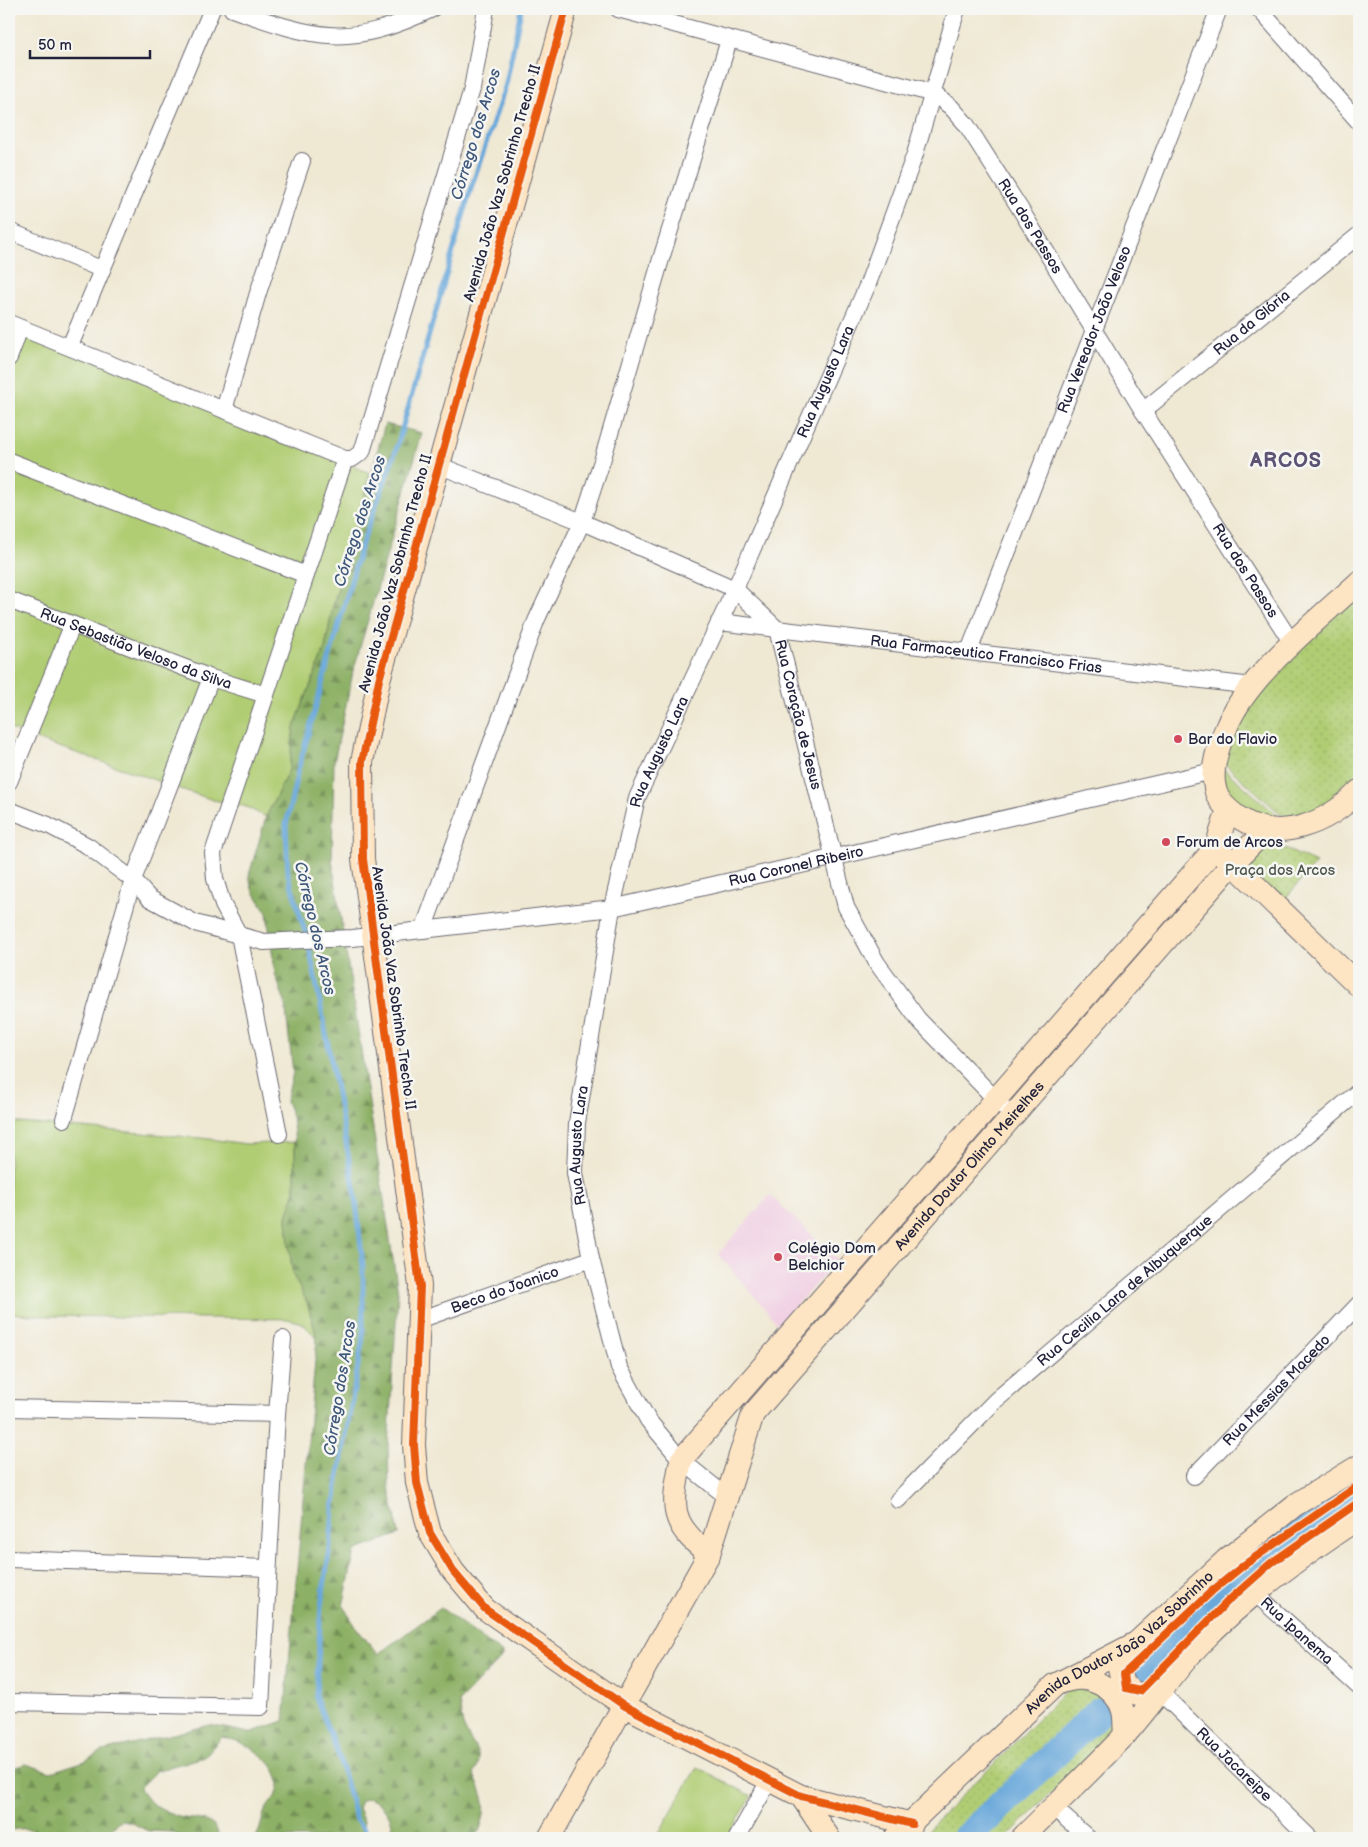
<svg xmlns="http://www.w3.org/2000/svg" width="1368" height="1847" viewBox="0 0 1368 1847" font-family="'Balsamiq Sans',sans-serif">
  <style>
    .built { fill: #f1d0e3 }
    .grass { fill: #b0cd73; stroke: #697857 }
    .forest { fill: url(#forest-firs); stroke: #576950 }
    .park { fill: url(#park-dots); stroke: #697857 }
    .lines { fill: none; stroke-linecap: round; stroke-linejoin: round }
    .stream { stroke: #68a7da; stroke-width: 5 }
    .river { stroke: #68a7da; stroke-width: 29 }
    .street-casing { stroke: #6a6770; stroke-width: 18 }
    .secondary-casing { stroke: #6a6770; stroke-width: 24 }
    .street { stroke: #fff; stroke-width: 16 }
    .secondary { stroke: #fde5c4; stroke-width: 22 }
    .cycleway-casing { stroke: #f6f6f2; stroke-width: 11 }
    .cycleway { stroke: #e8590c; stroke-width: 8 }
    .poi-dot { fill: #d1495b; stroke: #f6f6f2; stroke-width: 2 }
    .labels { text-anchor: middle; stroke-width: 5; stroke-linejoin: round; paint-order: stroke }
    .street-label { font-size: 15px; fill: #22223b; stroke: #f6f6f2 }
    .poi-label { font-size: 15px; fill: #22223b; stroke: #f6f6f2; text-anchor: start }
    .park-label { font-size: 15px; fill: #4d554c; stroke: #f6f6f2 }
    .water-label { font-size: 16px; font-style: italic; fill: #3e577b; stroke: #f6f6f2 }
    .district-label { font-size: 20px; font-weight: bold; letter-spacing: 1px; fill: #5d5374; stroke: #f6f6f2 }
  </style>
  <defs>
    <pattern id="forest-firs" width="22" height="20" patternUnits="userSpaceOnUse" patternTransform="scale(1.25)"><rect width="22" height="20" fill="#8cb065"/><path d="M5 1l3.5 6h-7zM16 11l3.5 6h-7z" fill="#728f54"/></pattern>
    <pattern id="park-dots" width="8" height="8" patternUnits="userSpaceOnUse" patternTransform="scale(1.25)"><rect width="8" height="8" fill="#b0cd73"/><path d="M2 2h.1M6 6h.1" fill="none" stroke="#97b064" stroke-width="1.8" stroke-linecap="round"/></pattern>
  </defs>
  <rect width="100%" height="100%" fill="#f6f6f2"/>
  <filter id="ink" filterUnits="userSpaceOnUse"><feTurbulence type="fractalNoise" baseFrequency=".02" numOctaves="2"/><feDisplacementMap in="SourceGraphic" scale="10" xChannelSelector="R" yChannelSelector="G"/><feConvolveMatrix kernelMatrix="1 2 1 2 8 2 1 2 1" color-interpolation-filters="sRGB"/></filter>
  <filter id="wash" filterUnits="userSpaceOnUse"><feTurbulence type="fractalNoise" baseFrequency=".0096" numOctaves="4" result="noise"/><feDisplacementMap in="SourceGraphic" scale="20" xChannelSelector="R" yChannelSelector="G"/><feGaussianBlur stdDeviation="1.12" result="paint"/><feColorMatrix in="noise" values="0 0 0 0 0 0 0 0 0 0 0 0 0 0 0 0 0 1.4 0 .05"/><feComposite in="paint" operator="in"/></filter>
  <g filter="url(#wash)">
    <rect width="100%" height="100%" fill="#efe8d3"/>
    <path class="built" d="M770 1195 838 1260 778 1324 718 1254Z"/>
    <path class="grass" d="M9 325 370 473 333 606 325 648 294 727 289 770 266 817 244 806 213 800 27 736 9 728Z
      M1217 763 1291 827 1229 808Z
      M9 1122 202 1138 246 1144 295 1142V1190L287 1217 289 1246 293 1275 307 1302 317 1338 302 1323 288 1319 43 1316 9 1313Z
      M697 1767 752 1796 727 1838H656Z"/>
    <path class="forest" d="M385 424 422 433 353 672 334 762 332 860 398 1292 388 1446 389 1487 399 1534 355 1551 343 1606 358 1630 378 1654 441 1608 504 1655 459 1702C461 1711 461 1722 465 1730 472 1745 487 1758 473 1774 487 1799 488 1812 476 1838H392C396 1820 384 1802 367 1798L361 1801 358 1808 364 1821 361 1838H255C261 1830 261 1822 264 1813 268 1804 278 1796 279 1786 280 1761 243 1740 222 1737L204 1757 156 1771 140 1787C144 1802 164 1812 179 1817 195 1821 216 1816 219 1838L183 1837 170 1832 148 1831 128 1821 121 1820 107 1833 84 1838H45C32 1827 25 1828 9 1830V1769L26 1764 51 1772 85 1761 103 1751 210 1725 249 1733 284 1721 317 1338 307 1302 293 1275 289 1246 287 1217 295 1190V1142L292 1116 286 1101 293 1073 285 1002 275 974 267 913 252 889 249 875 266 817 289 770 294 727 325 648 333 606Z"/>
    <path class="park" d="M1359 584V788L1294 826 1218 758 1229 725Z
      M1268 841 1316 863 1283 901 1245 868Z
      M1069 1688 1106 1691 1117 1727 1006 1838H920Z"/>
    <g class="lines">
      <path class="stream" d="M371 1838 356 1820 339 1757 316 1698 321 1606 330 1547 333 1509 363 1337V1266L355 1192 322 1012 308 942 288 874 286 825 298 770 360 549 396 450 472 185 506 84 521 9"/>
      <path class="river" d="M1138 1672 1235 1582 1301 1531 1359 1492
        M966 1838 1099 1712"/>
    </g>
  </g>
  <g filter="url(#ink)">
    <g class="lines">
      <defs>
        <g id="street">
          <path d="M232 9C317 39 348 49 432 9"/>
          <path id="s1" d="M618 9 934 94 951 107 966 124 1019 207 1143 411 1292 643"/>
          <path d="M1259 9 1359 122"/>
          <path d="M9 231 101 269"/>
          <path d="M9 323 345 459H352L362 452 472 89 486 9"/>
          <path d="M70 346 212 9"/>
          <path d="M9 358 20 328"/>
          <path d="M224 410 258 293 302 161"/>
          <path id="s2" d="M1143 411 1359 235"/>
          <path d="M9 461 306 575"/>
          <path id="s3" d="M438 465 582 522 735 589 777 629 846 907 877 963 918 1019 1002 1106"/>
          <path id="s4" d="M9 600 211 678 266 695"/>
          <path id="s5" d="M719 622 1252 686"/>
          <path id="s6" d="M969 651 1219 9"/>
          <path d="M9 782 72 626"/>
          <path id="s7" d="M9 810 48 825 88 846 133 880 149 898 195 923 264 942 303 940 353 938 612 908 1213 771"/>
          <path d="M423 930 536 621 582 522 602 461 661 259 729 40"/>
          <path d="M64 1119 133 880 211 678"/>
          <path d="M279 1134 239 935 223 905 215 879 213 853 345 459"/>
          <path id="s8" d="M419 1320 591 1259"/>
          <path d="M9 1408 277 1414"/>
          <path id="s9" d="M1194 1476 1359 1304"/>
          <path id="s10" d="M727 1497 681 1460 648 1420 619 1367 591 1259 575 1173 577 1123 612 908 637 798 735 589 868 284 915 154 957 9"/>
          <path id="s11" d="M898 1500 996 1400 1359 1091"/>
          <path d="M9 1559 268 1568"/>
          <path id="s12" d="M1256 1594 1359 1687"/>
          <path id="s13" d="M1159 1691 1310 1838"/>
          <path d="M9 1702 261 1707 277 1414 283 1339"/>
          <path d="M1053 1807 1088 1838"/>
          <path d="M737 1838 769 1781"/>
        </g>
        <g id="secondary">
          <path d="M566 9 379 680 362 762 363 859 420 1286 414 1445 417 1483 430 1533 453 1571 485 1609 625 1706 801 1796 912 1824"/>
          <path d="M1359 582C1319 619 1247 676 1227 726 1219 744 1210 768 1215 788 1217 801 1228 810 1238 817 1278 845 1328 823 1359 791"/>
          <path d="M1222 853 1359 986"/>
          <path d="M709 1554C668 1523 672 1506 681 1460L1216 847 1228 810"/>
          <path d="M1136 1643 1119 1668 1123 1685 1137 1694 1159 1691"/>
          <path d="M1066 1681C1088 1673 1117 1688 1123 1711 1125 1719 1124 1728 1125 1735"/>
          <path d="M801 1796 829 1838"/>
          <path id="s14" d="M549 1838 709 1554 753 1414 1233 863 1266 830"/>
          <path id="s15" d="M895 1838 1055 1685 1136 1643 1226 1560 1295 1505 1359 1466"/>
          <path d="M1022 1838C1056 1804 1091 1771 1124 1736 1151 1706 1173 1672 1201 1643 1247 1595 1304 1554 1359 1518"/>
        </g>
      </defs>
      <use href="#street" class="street-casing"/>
      <use href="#secondary" class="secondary-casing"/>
      <use href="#street" class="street"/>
      <use href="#secondary" class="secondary"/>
      <defs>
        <path id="cycleway" d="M566 9 379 680 362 762 363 859 420 1286 414 1445 417 1483 430 1533 453 1571 485 1609 625 1706 801 1796 912 1824
          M1359 1485 1244 1565 1212 1591 1124 1674 1126 1688 1140 1691 1227 1602 1271 1563 1359 1502"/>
      </defs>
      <use href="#cycleway" class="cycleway-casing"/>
      <use href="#cycleway" class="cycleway"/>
    </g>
  </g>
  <g class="poi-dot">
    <circle cx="1178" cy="739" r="5"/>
    <circle cx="1166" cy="842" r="5"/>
    <circle cx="778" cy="1257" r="5"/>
  </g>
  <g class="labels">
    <g class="street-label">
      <text transform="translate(502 183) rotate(-74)" y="5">Avenida João Vaz Sobrinho Trecho II</text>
      <text dy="5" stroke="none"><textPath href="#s1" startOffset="492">Rua dos Passos</textPath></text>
      <text dy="5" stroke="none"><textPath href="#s2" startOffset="140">Rua da Glória</textPath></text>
      <text dy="5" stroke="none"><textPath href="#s6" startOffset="345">Rua Vereador João Veloso</textPath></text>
      <text dy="5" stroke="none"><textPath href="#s10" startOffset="1208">Rua Augusto Lara</textPath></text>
      <text dy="5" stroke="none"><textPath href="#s1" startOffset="898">Rua dos Passos</textPath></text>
      <text transform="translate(395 573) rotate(-75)" y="5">Avenida João Vaz Sobrinho Trecho II</text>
      <text dy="5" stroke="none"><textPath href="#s4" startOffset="136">Rua Sebastião Veloso da Silva</textPath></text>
      <text dy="5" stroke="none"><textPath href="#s5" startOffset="269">Rua Farmaceutico Francisco Frias</textPath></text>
      <text dy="5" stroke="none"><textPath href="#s3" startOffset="468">Rua Coração de Jesus</textPath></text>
      <text dy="5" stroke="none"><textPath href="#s10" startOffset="802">Rua Augusto Lara</textPath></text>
      <text dy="5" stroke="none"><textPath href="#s7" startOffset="830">Rua Coronel Ribeiro</textPath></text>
      <text transform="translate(394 988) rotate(82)" y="5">Avenida João Vaz Sobrinho Trecho II</text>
      <text dy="5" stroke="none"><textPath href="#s10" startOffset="398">Rua Augusto Lara</textPath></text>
      <text dy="5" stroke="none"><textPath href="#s14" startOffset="802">Avenida Doutor Olinto Meirelhes</textPath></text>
      <text dy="5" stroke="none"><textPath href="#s8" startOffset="91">Beco do Joanico</textPath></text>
      <text dy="5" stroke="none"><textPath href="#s11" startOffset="309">Rua Cecilia Lara de Albuquerque</textPath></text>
      <text dy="5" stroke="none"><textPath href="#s9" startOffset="119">Rua Messias Macedo</textPath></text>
      <text dy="5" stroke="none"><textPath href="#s12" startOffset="55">Rua Ipanema</textPath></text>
      <text dy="5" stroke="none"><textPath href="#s15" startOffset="299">Avenida Doutor João Vaz Sobrinho</textPath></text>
      <text dy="5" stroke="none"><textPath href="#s13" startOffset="105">Rua Jacareipe</textPath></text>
    </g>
    <g class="poi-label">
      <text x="1188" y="744">Bar do Flavio</text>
      <text x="1176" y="847">Forum de Arcos</text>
      <text x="788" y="1253">Colégio Dom<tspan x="788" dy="17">Belchior</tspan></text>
    </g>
    <g class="park-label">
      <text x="1280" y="875">Praça dos Arcos</text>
    </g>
    <g class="water-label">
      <text transform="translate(475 134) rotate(-73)" y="6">Córrego dos Arcos</text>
      <text transform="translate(359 521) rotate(-72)" y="6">Córrego dos Arcos</text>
      <text transform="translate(316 928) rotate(77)" y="6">Córrego dos Arcos</text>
      <text transform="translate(339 1388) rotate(-81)" y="6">Córrego dos Arcos</text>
    </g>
    <g class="district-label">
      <text x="1286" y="467">ARCOS</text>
    </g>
  </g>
  <rect width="1368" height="1847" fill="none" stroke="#f6f6f2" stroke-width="30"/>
  <path d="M30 50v8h120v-8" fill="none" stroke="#22223b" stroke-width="2.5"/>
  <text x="38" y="50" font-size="15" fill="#22223b" stroke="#f6f6f2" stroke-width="4" paint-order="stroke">50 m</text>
</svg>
